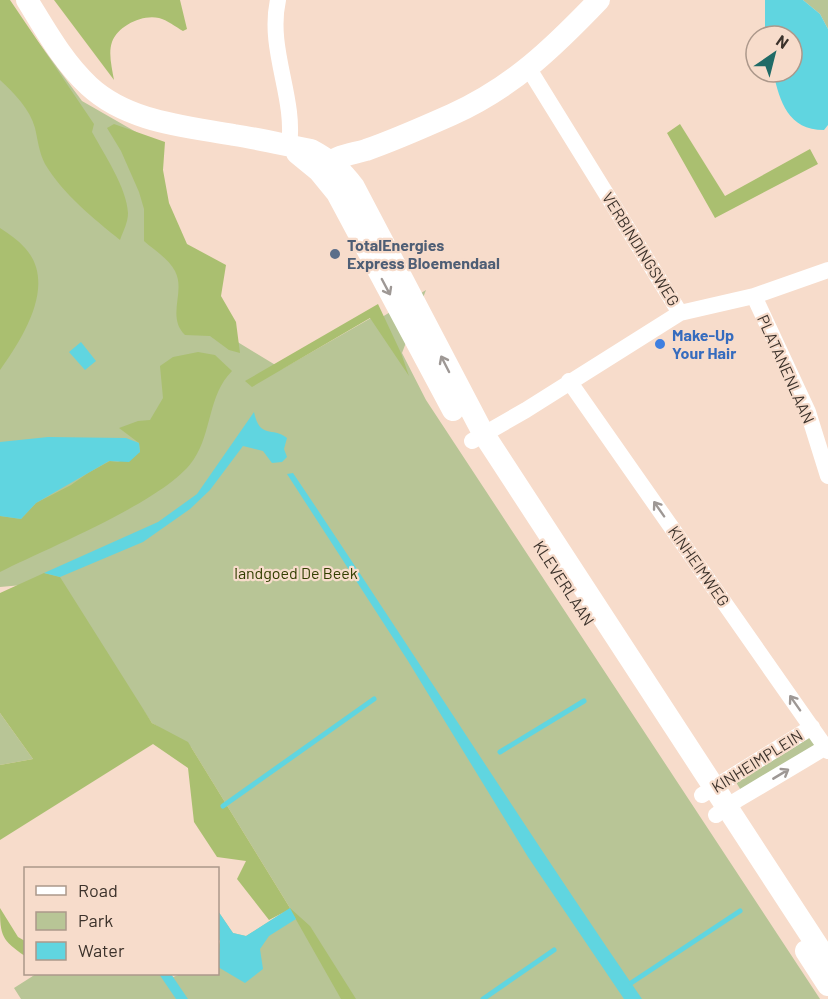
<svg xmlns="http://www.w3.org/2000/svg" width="828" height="999" viewBox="0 0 828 999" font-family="Barlow,sans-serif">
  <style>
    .green { fill: #b8c596 }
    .forest { fill: #aabf70 }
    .water { fill: #60d5e0 }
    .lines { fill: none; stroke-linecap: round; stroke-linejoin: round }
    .stream { stroke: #60d5e0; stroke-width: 5 }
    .street { stroke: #fff; stroke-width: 16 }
    .secondary { stroke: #fff; stroke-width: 22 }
    .oneway { stroke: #9e9895 }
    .service-dot { fill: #5c6f8a; stroke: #f7dccb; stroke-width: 2 }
    .shop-dot { fill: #3f7fe0; stroke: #f7dccb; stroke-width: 2 }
    .labels { text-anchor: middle; stroke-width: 4.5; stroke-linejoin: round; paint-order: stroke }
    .service-label { font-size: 16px; font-weight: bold; fill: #4e5e75; stroke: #f7dccb; text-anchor: start }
    .street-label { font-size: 16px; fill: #3c322b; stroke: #f7dccb }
    .shop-label { font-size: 16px; font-weight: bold; fill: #366cbe; stroke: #f7dccb; text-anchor: start }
    .park-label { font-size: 16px; fill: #323e00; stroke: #f7dccb }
  </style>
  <rect width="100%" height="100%" fill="#f7dccb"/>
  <path class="green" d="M0 0H7L82 101 150 140 195 316 282 369 371 318 374 322 426 290 402 353 426 400 820 999H21L14 988 36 974H170L173 977 181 974H218V948L220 941 218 937V911L233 933 246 936 290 908 191 747 152 723 56 582 0 587Z
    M803 0H828V29L820 14Z
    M0 713 33 759 0 765Z
    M809 734 819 747 742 792 734 779Z"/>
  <path class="forest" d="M0 0H10L94 124 92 132C104 154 127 188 128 213 128 223 123 231 120 240 93 218 63 194 45 164 39 152 38 141 35 128 30 109 14 93 0 80Z
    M54 0H180L187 29 183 31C176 27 167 20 159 18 142 14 118 26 112 42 108 53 112 68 114 80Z
    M114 124 165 142 163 170 169 203 187 244 226 265 221 296 236 322 240 353 229 350 210 336 185 335C166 316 186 292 175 271 169 259 154 250 144 241V209L139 192 121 151 107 128Z
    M680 124 725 196 810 149 818 164 715 218 667 133Z
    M0 228C9 234 18 240 25 248 58 284 22 339 0 370Z
    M378 304 401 353 409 376 370 318 252 387 245 381Z
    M198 352 215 355 232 371C208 395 212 432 194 459 168 500 47 548 0 572V516L21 519 36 503 71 485 88 473 110 461 118 462 140 452 139 443 119 428 138 421 150 420 163 398 160 366 173 357Z
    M44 573 60 577 152 723 188 742 290 908 310 926 356 999H341L290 909 269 920 237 879 246 861 217 857 194 822 188 768 153 744 0 840V765L33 759 0 713V593Z
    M0 908 18 937 25 941V956C2 940 0 936 0 908Z"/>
  <path class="water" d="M765 0H803L820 14 828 29V125L824 130C788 130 780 102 773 72H792V36H765Z
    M81 342 96 361 85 370 69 352Z
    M254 412C260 440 272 426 287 438L284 449 287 457 282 462 272 463 263 451 243 446 210 490 190 509 143 542 60 577 44 573 158 522 197 494Z
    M48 437 126 438 139 443 140 452 129 462 109 461 36 503 21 519 0 516V442Z
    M293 473C411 648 523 826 642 999H624L528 857 408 661 287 474Z
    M290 908 296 919 269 936 260 949 263 969 245 983 218 967 220 941 218 937V911L233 933 246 936Z
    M159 974H171L188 999H176Z"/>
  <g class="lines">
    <path class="stream" d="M500 752 584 701
      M223 806 374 699
      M631 983 740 911
      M483 999 554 950"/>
    <path class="street" d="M278 0C267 50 296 97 289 146
      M529 69 680 313
      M754 296 808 412 828 476
      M569 381 828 751
      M472 441 526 410 680 313 754 296 828 270
      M702 795 812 727
      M716 815 737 800 826 747"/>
    <path class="secondary" d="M27 0C45 29 63 62 89 86 128 122 184 126 234 135 260 139 285 145 311 150 330 160 341 170 354 187L483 433 828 962
      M297 153 319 171 337 193 453 410
      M321 169C336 155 348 155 366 150 395 140 424 127 451 115 513 87 553 48 599 0
      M806 951 828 985"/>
  </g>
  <defs><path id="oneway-shaft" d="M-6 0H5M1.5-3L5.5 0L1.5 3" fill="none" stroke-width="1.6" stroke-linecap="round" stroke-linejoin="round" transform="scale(1.5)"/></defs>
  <g class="oneway">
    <use href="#oneway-shaft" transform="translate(386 287) rotate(62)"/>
    <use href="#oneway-shaft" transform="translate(445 364) rotate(-117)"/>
    <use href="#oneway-shaft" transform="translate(659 509) rotate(-125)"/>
    <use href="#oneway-shaft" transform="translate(795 703) rotate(-125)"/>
    <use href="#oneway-shaft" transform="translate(781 774) rotate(-31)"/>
  </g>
  <circle class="service-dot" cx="335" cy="254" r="6"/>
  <circle class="shop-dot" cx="660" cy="344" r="6"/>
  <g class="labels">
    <g class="service-label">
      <text x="347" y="251">TotalEnergies<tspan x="347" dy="18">Express Bloemendaal</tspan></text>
    </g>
    <g class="street-label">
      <text transform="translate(641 249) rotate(58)" y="6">VERBINDINGSWEG</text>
      <text transform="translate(786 369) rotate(66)" y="6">PLATANENLAAN</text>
      <text transform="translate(699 566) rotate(55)" y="6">KINHEIMWEG</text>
      <text transform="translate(564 583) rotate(57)" y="6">KLEVERLAAN</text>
      <text transform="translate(757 761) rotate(-32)" y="6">KINHEIMPLEIN</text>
    </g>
    <g class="shop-label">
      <text x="672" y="341">Make-Up<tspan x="672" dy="18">Your Hair</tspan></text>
    </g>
    <g class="park-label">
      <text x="296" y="579">landgoed De Beek</text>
    </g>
  </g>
  <rect x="24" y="867" width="195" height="108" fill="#f7dccb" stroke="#ac988b" stroke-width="1.5"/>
  <rect x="36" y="886" width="30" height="9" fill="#ffffff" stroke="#ac988b" stroke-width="1.5"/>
  <text x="78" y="897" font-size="18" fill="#3c322b">Road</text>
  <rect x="36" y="912" width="30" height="18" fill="#b8c596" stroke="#ac988b" stroke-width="1.5"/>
  <text x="78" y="927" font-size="18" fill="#3c322b">Park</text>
  <rect x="36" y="942" width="30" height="18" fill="#60d5e0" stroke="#ac988b" stroke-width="1.5"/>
  <text x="78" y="957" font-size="18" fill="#3c322b">Water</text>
  <g transform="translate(774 54) rotate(35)"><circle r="28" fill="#f7dccb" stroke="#ac988b" stroke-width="1.5"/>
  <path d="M0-4.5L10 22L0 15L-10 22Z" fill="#206b67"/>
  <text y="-9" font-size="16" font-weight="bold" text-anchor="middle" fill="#3c322b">N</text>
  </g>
</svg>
